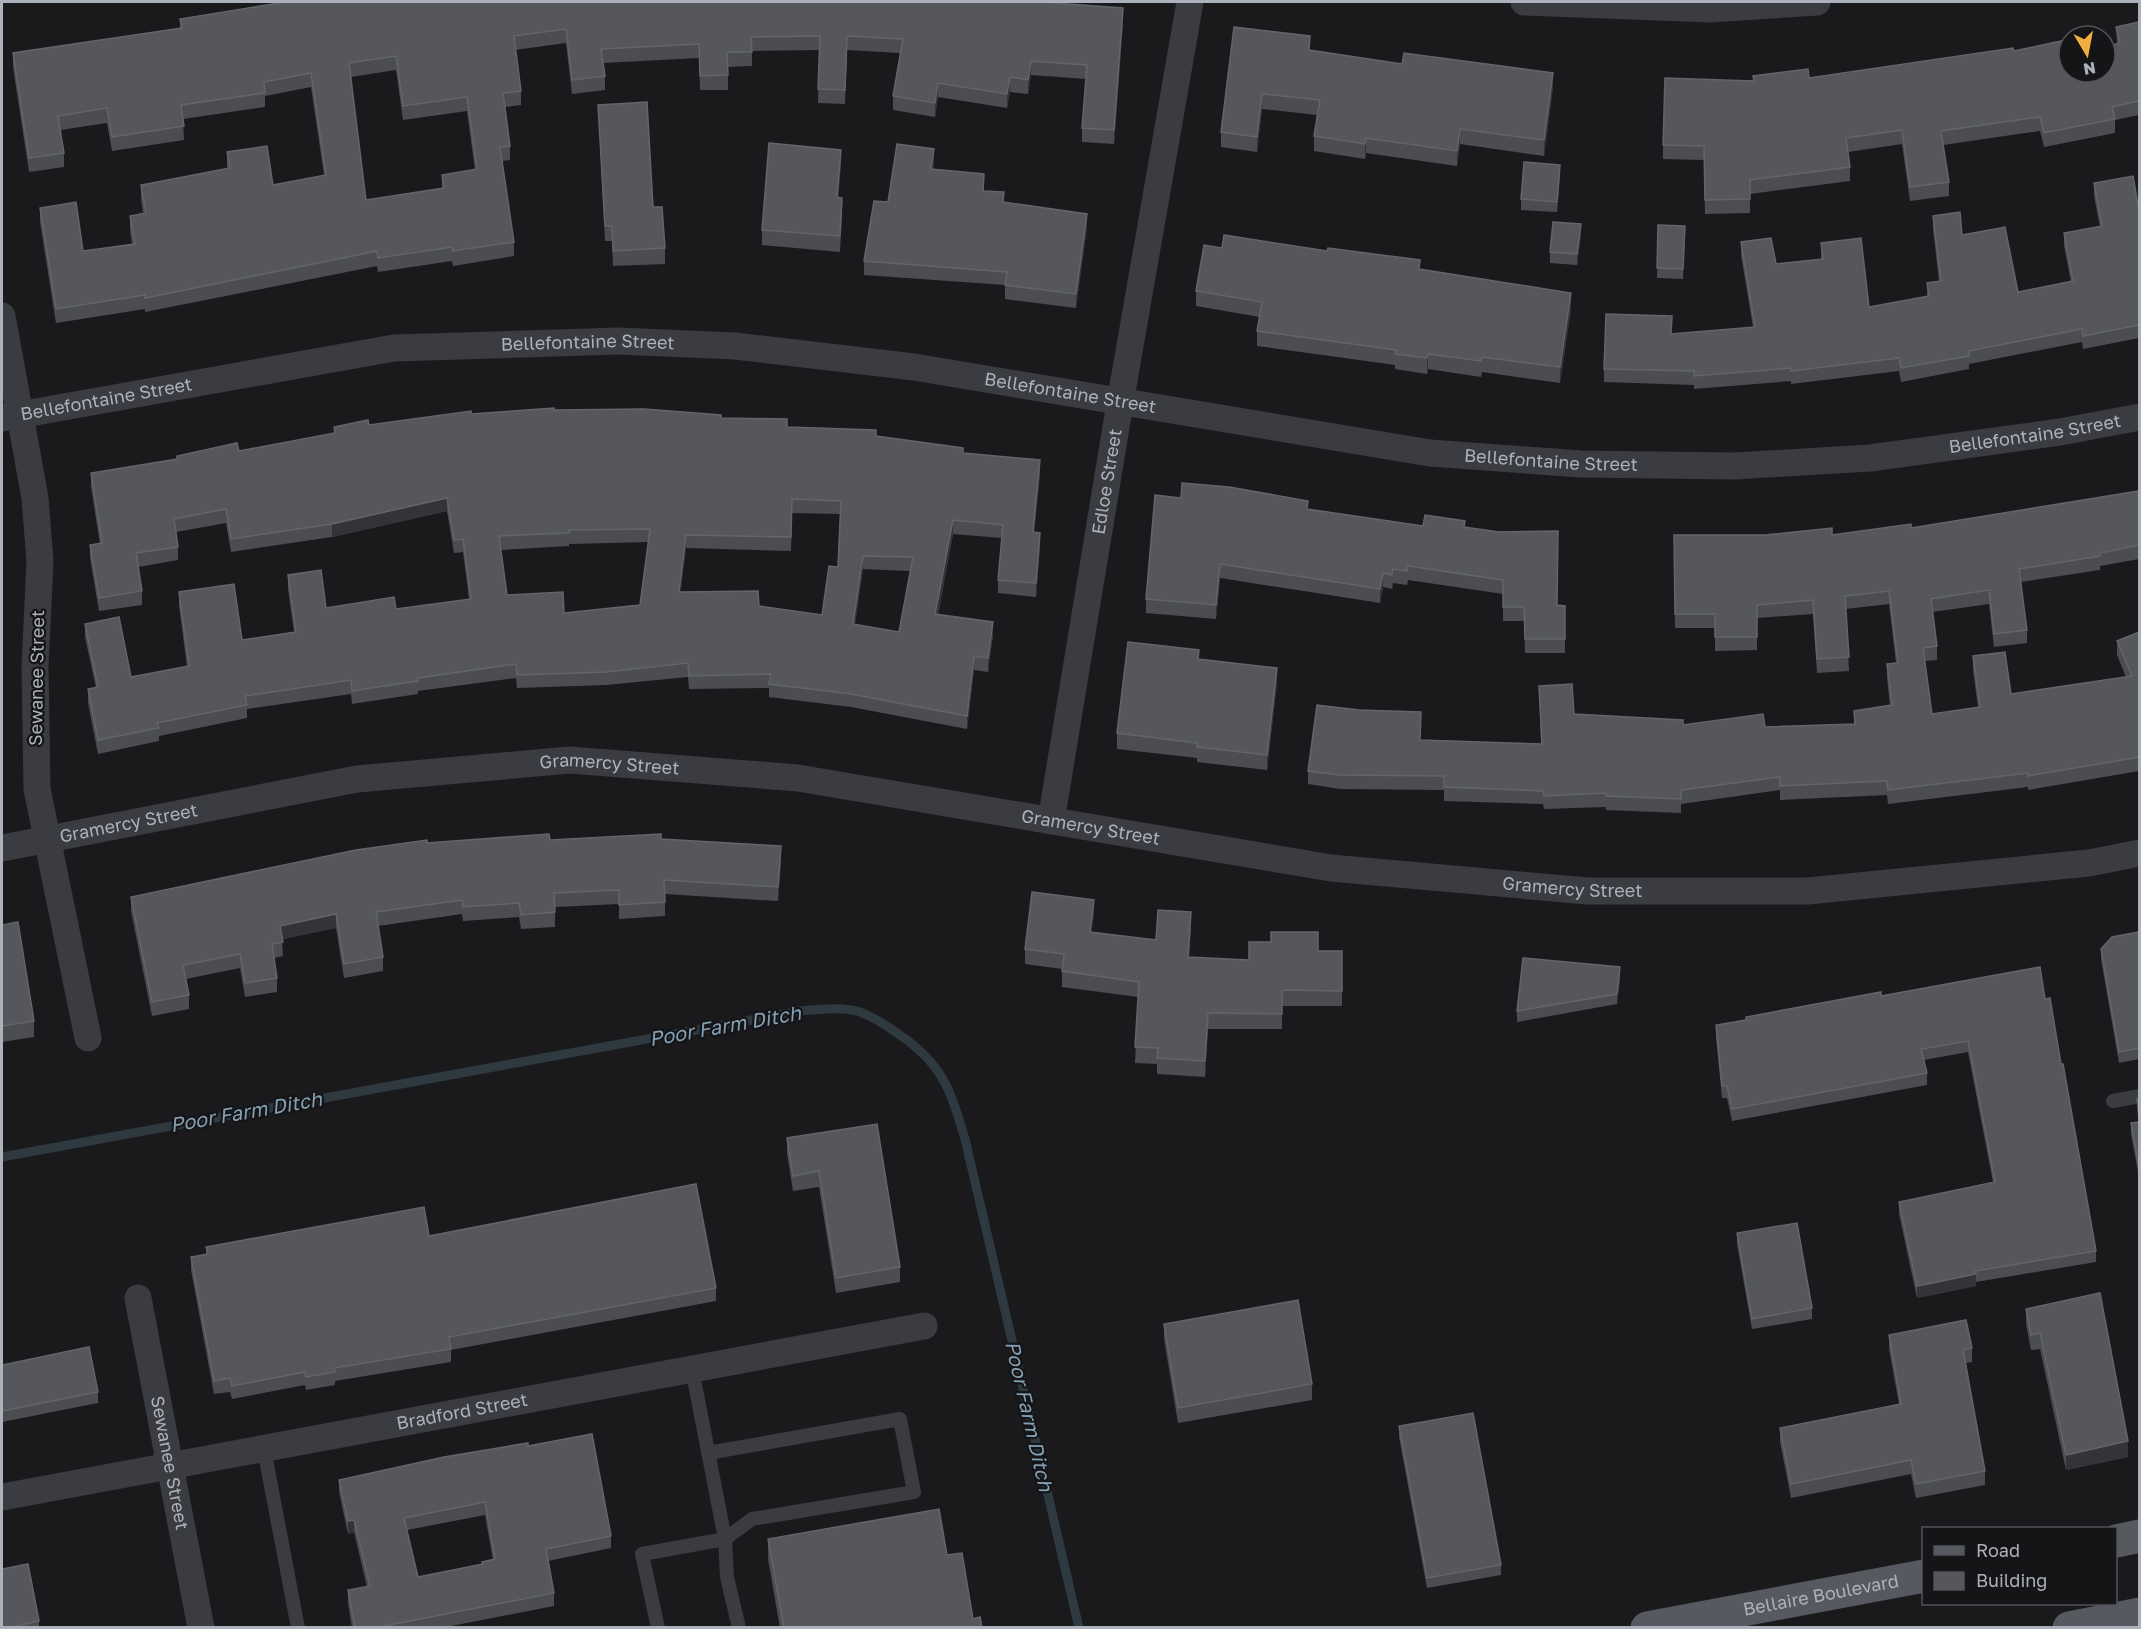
<svg xmlns="http://www.w3.org/2000/svg" width="2141" height="1629" viewBox="0 0 2141 1629" font-family="'Golos Text',sans-serif">
  <style>
    .lines { fill: none; stroke-linecap: round; stroke-linejoin: round }
    .stream { stroke: #2f3940; stroke-width: 9 }
    .service { stroke: #3b3c41; stroke-width: 14 }
    .minor { stroke: #3b3c41; stroke-width: 27 }
    .primary { stroke: #575960; stroke-width: 33 }
    .wall { fill: #4b4d51; fill-rule: evenodd }
    .shaded-wall { fill: #333437 }
    .building { fill: #56575c; stroke: #63656b; stroke-width: 1.5; fill-rule: evenodd }
    .labels { text-anchor: middle; stroke-width: 4.5; stroke-linejoin: round; paint-order: stroke }
    .street-label { font-size: 18px; fill: #acb1bb; stroke: #151517 }
    .water-label { font-size: 20px; font-style: italic; fill: #84a0b5; stroke: #151517 }
  </style>
  <rect width="100%" height="100%" fill="#1a1a1c"/>
  <g class="lines">
    <path class="stream" d="M2 1157 800 1011C818 1010 842 1006 860 1012 873 1017 886 1025 897 1033 942 1063 950 1088 965 1139L1079 1628"/>
    <path class="service" d="M2113 1101 2140 1096
      M264 1449 298 1628
      M708 1453 900 1419 914 1492 752 1519 725 1539 727 1577 739 1628
      M658 1628 642 1554 725 1539 692 1369"/>
    <g class="minor">
      <path d="M1524 2 1711 9 1817 2"/>
      <path d="M2 316 35 498 40 561 35 666 37 789 88 1038"/>
      <path id="s1" d="M2 418 394 348 619 341 735 346 914 367 1430 453 1581 464 1735 466 1870 458 2060 432 2140 417"/>
      <path id="s2" d="M1051 821 1120 403 1190 2"/>
      <path id="s3" d="M2 848 357 779 570 760 798 778 1331 868 1587 891H1808L2089 863 2140 853"/>
      <path id="s4" d="M138 1298 201 1628"/>
      <path id="s5" d="M2 1497 924 1326"/>
    </g>
    <g class="primary">
      <path d="M2116 1541 2140 1536"/>
      <path id="s6" d="M1647 1628 1924 1576"/>
      <path d="M2069 1628 2140 1614"/>
    </g>
  </g>
  <path class="wall" d="M1043 2 1123 22 1114 144 1082 142V128L1086 79 1031 75 1028 94 1010 92 1007 108 938 97 935 117 893 110V96L900 53 847 50 845 104 818 103 819 50 752 51V66L728 67V90H700L699 58 603 63 605 76V90L572 94 566 43 515 50 521 91V105L505 107 510 146V160L502 161 514 242V256L453 266 452 261 378 272 377 266 145 312V309L56 323 40 222V208L83 251 132 244 130 230V216L143 213 141 199V185L227 168V152L273 185 324 175 311 87 265 96V107L183 119 184 140 112 151 107 123 60 130 64 153V167L29 172 13 67V53L180 28V19ZM396 70 403 120 467 111 475 170 442 175V188L366 200 351 77Z
    M2139 22V115L2115 120V133L2044 147 2040 131 1943 145 1949 182V196L1910 201 1902 144 1848 152 1850 167V181L1750 194V213L1705 214 1704 160 1663 159V145L1753 81V76L1809 78 2014 51 2068 54 2117 44 2116 27Z
    M1310 50 1553 88 1544 156 1460 144 1457 166 1366 153 1365 159 1314 151V136L1317 115 1262 109 1257 152 1221 147V132Z
    M598 105 665 248V264L613 266 612 241H605Z
    M934 163 933 169 984 191 1004 202 1087 228 1076 308 1005 299V285L864 275V261L888 202Z
    M841 165 838 197 842 213 840 252 762 245V230Z
    M1560 175 1557 212 1521 210V199Z
    M2094 183 2139 211V338L2083 349 2082 342 1969 364V369L1901 382 1899 371 1791 384V381L1694 389V385L1604 382V369L1672 334 1753 327 1741 255V242L1776 264 1821 260V243L1869 307 1927 297V283L1939 281 1933 229V216L1962 235 2018 292 2071 282 2064 246V233L2100 227 2094 196Z
    M1658 225 1685 226 1683 279 1657 278Z
    M1581 234 1577 265 1550 263V252Z
    M1222 248 1420 269 1571 309 1560 383 1482 372 1481 377 1428 369 1427 374 1395 369V365L1257 346V331L1260 317 1196 306V291Z
    M554 410 721 418 787 427 876 436 963 453 1040 473 1034 532 1040 546 1036 597 998 593V580L1002 538 953 534 938 615 993 635 988 672 974 670 967 729 851 707 769 697V688L689 689 688 677 606 685 517 688 516 678 418 691V694L352 704 351 694 247 709V718L159 736V741L98 754 88 703V689L96 688 85 637V624L131 677 187 666 179 606V592L242 640 294 632 288 589V575L326 608 396 609 469 599 463 552 454 553 447 511 332 537 231 552 226 523 176 532 178 547V560L138 567 142 591V605L99 611 90 558V545L100 544 91 487V473L177 459V456L239 451 334 433V427L369 425 471 414ZM792 513 840 514 838 567 822 615 759 606 680 592 686 548 791 551ZM649 542 640 605 564 613 507 595 501 550 569 546V544ZM863 569 910 571 899 632 855 624Z
    M2139 491V559L2100 566V570L2021 582 2027 630V643L1994 647 1989 604 1932 612 1937 646V660L1925 661 1932 714 1978 707 1973 670V656L2011 694 2126 677 2117 655V641L2139 632V771L2028 790V787L1888 804 1887 795 1780 800V790L1681 804V813L1606 810V807L1544 809 1543 804 1444 801V790L1340 789 1308 784V771L1420 740 1541 744 1539 686 1574 714 1683 725 1765 727 1854 724V711L1890 706 1887 678V664L1896 663 1889 604 1846 609 1849 671 1817 673 1813 614 1757 618V650L1715 651V628H1675L1674 535H1832L1911 528Z
    M1308 509 1423 526 1465 527 1557 605 1565 606V653H1525L1524 621H1503V594L1408 580 1407 585 1393 583 1392 589 1383 587 1380 603 1220 578 1216 619 1146 613V599Z
    M1199 659 1277 683 1267 770 1197 762V758L1117 749V733Z
    M661 839 781 860 778 901 665 894V916L619 919V904L555 907V927L521 929 519 917 463 921 462 914 378 926 383 957V971L344 978 336 928 282 939 283 956 274 958 277 978V992L245 997 240 968 186 979 189 995V1009L152 1016 131 911V897L427 843 550 840Z
    M1094 915 1091 932 1156 940 1191 927 1189 957 1249 960 1318 951H1342V1006H1282V1029H1208L1205 1077 1157 1074V1064L1135 1063 1138 997 1062 987V969L1025 964V949Z
    M2 925 34 1021V1037L2 1042Z
    M2139 932V1059L2119 1063 2101 959V949Z
    M1620 978 1617 1004 1517 1022V1011Z
    M1881 996 2045 999 2061 1064 2096 1251V1262L1976 1282V1286L1917 1298 1899 1214V1202L1993 1182 1968 1052 1924 1060 1927 1073V1085L1732 1121 1727 1098H1722L1716 1037V1025Z
    M2137 1099H2139V1178L2131 1134V1123L2139 1122 2137 1109Z
    M877 1124 900 1267V1282L836 1293 819 1187 793 1191 787 1154V1138Z
    M1737 1233 1812 1308V1319L1752 1329 1737 1244Z
    M429 1236 716 1288V1301L451 1350V1362L335 1381V1385L306 1390 305 1385 232 1399 230 1392 214 1394 191 1270V1257L206 1255V1247Z
    M2026 1309 2128 1457 2066 1470 2040 1349 2031 1350 2026 1324Z
    M1164 1324 1312 1384V1400L1178 1423 1164 1339Z
    M1889 1335 1972 1348V1362L1966 1363 1985 1471V1485L1916 1498 1911 1474 1791 1498 1780 1442V1428L1899 1404 1889 1349Z
    M2 1365 98 1392V1403L2 1422Z
    M1399 1426 1501 1565V1575L1427 1588 1399 1437Z
    M528 1446 611 1536V1548L548 1561 554 1593V1606L441 1628H352L348 1603V1590L367 1587 354 1532 348 1534 339 1492V1480ZM485 1515 493 1560 482 1562V1565L418 1577 407 1530Z
    M768 1539 947 1555 973 1619 982 1628H780L768 1559Z
    M39 1621V1628H2Z"/>
  <path class="shaded-wall" d="M1123 8V22L1114 144V130Z
    M1031 61V75L1028 94V80Z
    M1553 73V88L1544 156V140Z
    M1010 77V92L1007 108V94Z
    M938 83V97L935 117V103Z
    M1262 94V109L1257 152V137Z
    M1460 129V144L1457 166V151Z
    M1366 138V153L1365 159V144Z
    M934 149V163L931 183V169Z
    M841 150V165L837 213V197Z
    M1560 165V175L1557 212V202Z
    M1087 214V228L1076 308V294Z
    M1581 224V234L1577 265V254Z
    M1571 293V309L1560 383V367Z
    M1428 354V369L1427 374V358Z
    M1040 460V473L1033 545V532Z
    M447 498V511L332 537V524Z
    M953 520V534L935 628V614Z
    M1040 533V546L1036 597V583Z
    M686 535V548L679 606V592Z
    M863 556V569L853 637V624Z
    M1220 564V578L1216 619V605Z
    M1383 573V587L1380 603V589Z
    M993 622V635L988 672V658Z
    M974 656V670L967 729V716Z
    M1277 668V683L1267 770V755Z
    M781 846V860L778 901V887Z
    M1094 900V915L1090 947V932Z
    M1191 912V927L1188 973V957Z
    M336 914V928L280 940V926Z
    M1620 967V978L1617 1004V994Z
    M1208 1013V1029L1205 1077V1061Z
    M1976 1274V1286L1917 1298V1286Z
    M2128 1441V1457L2066 1470V1455Z
    M354 1520V1532L348 1534V1521Z"/>
  <path class="building" d="M285 2H1041L1123 8 1114 130 1082 128 1087 65 1031 61 1028 80 1010 77 1007 94 938 83 935 103 893 96 903 39 847 36 845 90 818 89 820 36 751 37 752 52H727L728 75 700 76 699 44 601 49 605 76 572 80 566 29 514 36 521 91 503 93 510 146 500 147 514 242 453 251 452 247 378 258 377 251 145 298V295L56 309 40 208 76 202 83 251 135 244 130 216 146 213 141 185 230 168 227 152 267 146 273 185 326 175 311 73 264 82 265 93 181 105 184 126 112 137 107 108 58 116 64 153 29 158 13 53 182 28 180 19ZM396 56 403 106 467 97 477 169 442 175 444 188 366 200 349 63Z
    M2139 22V101L2112 107 2115 119 2044 133 2040 117 1941 131 1949 182 1910 187 1902 130 1846 138 1850 167 1750 180V199L1705 200 1704 146 1663 145 1665 78 1754 81 1753 76 1808 69 1809 78 2013 48 2014 51 2066 40 2069 54V72H2105V47L2120 43 2116 27Z
    M1234 27 1310 36 1309 50 1402 64 1404 53 1553 73 1544 140 1460 129 1457 151 1366 138 1365 144 1314 136 1320 100 1262 94 1257 137 1221 132Z
    M647 102 653 207H662L665 248 613 251 612 226H605L598 105Z
    M769 143 841 150 837 197 842 198 840 236 762 230Z
    M897 144 934 149 931 169 984 174 983 191 1004 192 1003 202 1087 214 1076 294 1005 285 1007 272 864 261 874 201 888 202Z
    M1524 162 1560 165 1557 202 1521 199Z
    M2133 176 2139 211V325L2083 336 2082 329 1969 351V356L1901 368 1899 358 1791 371V368L1694 376V371L1604 369 1606 314 1672 316 1671 334 1755 327 1741 242 1771 238 1776 264 1823 259 1821 243 1861 238 1869 307 1929 296 1927 283 1941 281 1933 216 1960 212 1962 235 2005 227 2018 292 2073 281 2064 233 2102 226 2094 183Z
    M1553 222 1581 224 1577 254 1550 252Z
    M1658 225 1685 226 1683 269 1657 268Z
    M1224 235 1327 251 1328 248 1420 260 1419 269 1571 293 1560 367 1482 357 1481 361 1428 354 1427 358 1395 354 1396 350 1257 331 1262 302 1196 291 1204 245 1222 248Z
    M554 408V410L644 409 721 415V418L787 419V427L876 430V436L963 448V453L1040 460 1033 532 1040 533 1036 583 998 580 1003 525 953 520 935 614 993 622 988 658 974 656 967 716 851 694 769 684 771 674 689 676 688 663 606 672 517 675 516 664 418 678V681L352 691 351 680 245 696 247 705 157 723 159 728 98 740 88 689 98 687 85 624 119 617 131 677 189 666 179 592 234 584 242 640 296 632 288 575 321 570 326 608 394 597 396 609 471 599 463 539 454 540 447 498 332 524 231 539 226 509 174 519 178 547 136 553 142 591 99 598 90 545 102 543 91 473 177 459V456L237 443 239 451 335 433 334 427 368 420 369 425 471 411V414ZM792 499 841 501 838 567 829 566 822 615 759 606 758 591 679 592 686 535 791 537ZM650 529 640 605 564 613 563 592 507 595 499 536 569 533V530ZM863 556 913 557 899 632 853 624Z
    M1182 483 1229 487 1308 501 1307 509 1423 526 1425 515 1465 521 1464 527 1499 532 1558 531 1557 605 1565 606V639H1525L1524 607H1503V580L1408 566 1407 571 1393 569 1392 575 1383 573 1380 589 1220 564 1216 605 1146 599 1155 495 1181 498Z
    M2139 491V545L2100 553V556L2019 569 2027 630 1994 634 1989 590 1931 599 1937 646 1923 648 1932 714 1980 707 1973 656 2005 652 2011 694 2132 676 2117 641 2139 632V757L2028 776V773L1888 790 1887 781 1780 786V777L1681 790V799L1606 796V793L1544 796 1543 791 1444 787V776L1340 775 1308 771 1317 705 1359 710 1421 712 1420 740 1542 744 1539 686 1572 684 1574 714 1683 720V725L1763 714 1765 727 1855 724 1854 711 1892 705 1887 664 1898 663 1889 591 1845 596 1849 657 1817 659 1813 600 1757 605V637H1715V614H1675L1674 535H1765L1832 528V535L1911 524V528Z
    M1128 642 1199 650 1198 659 1277 668 1267 755 1197 747V743L1117 733Z
    M549 834 550 840 661 834V839L781 846 778 887 664 880 665 902 619 905V890L554 893 555 912 521 915 519 903 463 907 462 900 376 912 383 957 344 964 336 914 280 926 283 942 272 944 277 978 245 983 240 954 183 965 189 995 152 1002 131 897 356 850 427 840V843Z
    M1032 892 1094 900 1090 932 1156 940 1158 910 1191 912 1188 957 1249 960V942H1271V932H1318V951H1342V991L1282 990V1014L1208 1013 1205 1061 1157 1058 1158 1048 1135 1047 1139 982 1062 971 1064 954 1025 949Z
    M18 922 34 1021 2 1026V925Z
    M2139 932V1048L2119 1052 2101 949 2112 937Z
    M1523 958 1620 967 1617 994 1517 1011Z
    M2040 967 2045 999 2050 998 2061 1064H2063L2096 1251 1975 1271 1976 1274 1917 1286 1899 1202 1995 1182 1968 1041 1921 1049 1927 1073 1732 1109 1727 1086H1722L1716 1025 1746 1020V1017L1881 992V996Z
    M2137 1099H2139V1112Z
    M2139 1122V1167L2131 1123Z
    M877 1124 900 1267 836 1278 819 1171 793 1176 787 1138Z
    M696 1184 716 1288 449 1337 451 1349 334 1368 335 1372 306 1377 305 1372 232 1386 230 1378 214 1381 191 1257 208 1254 206 1247 424 1207 429 1236Z
    M1797 1223 1812 1308 1752 1319 1737 1233Z
    M2100 1293 2128 1441 2066 1455 2040 1333 2031 1335 2026 1309Z
    M1298 1300 1312 1384 1178 1408 1164 1324Z
    M1966 1320 1972 1348 1963 1350 1985 1471 1916 1484 1911 1460 1791 1484 1780 1428 1901 1404 1889 1335Z
    M89 1347 98 1392 2 1411V1365Z
    M1473 1413 1501 1565 1427 1578 1399 1426Z
    M592 1434 611 1536 546 1549 554 1593 374 1628H355L348 1590 370 1586 354 1520 348 1521 339 1480 444 1457 528 1443V1446ZM485 1502 495 1559 482 1562 483 1564 418 1577 404 1518Z
    M939 1509 947 1555 962 1553 973 1619 980 1617 982 1628H784L768 1539Z
    M28 1564 39 1621 15 1626V1628H2V1569Z"/>
  <g class="labels">
    <g class="street-label">
      <text dy="6" stroke="none"><textPath href="#s1" startOffset="592">Bellefontaine Street</textPath></text>
      <text dy="6" stroke="none"><textPath href="#s1" startOffset="1078">Bellefontaine Street</textPath></text>
      <text dy="6" stroke="none"><textPath href="#s1" startOffset="106">Bellefontaine Street</textPath></text>
      <text dy="6" stroke="none"><textPath href="#s1" startOffset="2050">Bellefontaine Street</textPath></text>
      <text dy="6" stroke="none"><textPath href="#s1" startOffset="1564">Bellefontaine Street</textPath></text>
      <text dy="6" stroke="none"><textPath href="#s2" startOffset="344">Edloe Street</textPath></text>
      <text transform="translate(37 678) rotate(-89)" y="6">Sewanee Street</text>
      <text dy="6" stroke="none"><textPath href="#s3" startOffset="615">Gramercy Street</textPath></text>
      <text dy="6" stroke="none"><textPath href="#s3" startOffset="129">Gramercy Street</textPath></text>
      <text dy="6" stroke="none"><textPath href="#s3" startOffset="1101">Gramercy Street</textPath></text>
      <text dy="6" stroke="none"><textPath href="#s3" startOffset="1587">Gramercy Street</textPath></text>
      <text dy="6" stroke="none"><textPath href="#s5" startOffset="468">Bradford Street</textPath></text>
      <text dy="6" stroke="none"><textPath href="#s4" startOffset="168">Sewanee Street</textPath></text>
      <text dy="6" stroke="none"><textPath href="#s6" startOffset="177">Bellaire Boulevard</textPath></text>
    </g>
    <g class="water-label">
      <text transform="translate(725 1026) rotate(-10)" y="7">Poor Farm Ditch</text>
      <text transform="translate(246 1112) rotate(-10)" y="7">Poor Farm Ditch</text>
      <text transform="translate(1029 1416) rotate(77)" y="7">Poor Farm Ditch</text>
    </g>
  </g>
  <rect width="2141" height="1629" fill="none" stroke="#acb1bb" stroke-width="6"/>
  <rect x="1922" y="1527" width="195" height="78" fill="#151517" stroke="#515359" stroke-width="1.5"/>
  <rect x="1934" y="1546" width="30" height="9" fill="#575960" stroke="#515359" stroke-width="1.5"/>
  <text x="1976" y="1557" font-size="18" fill="#acb1bb">Road</text>
  <rect x="1934" y="1572" width="30" height="18" fill="#56575c" stroke="#515359" stroke-width="1.5"/>
  <text x="1976" y="1587" font-size="18" fill="#acb1bb">Building</text>
  <g transform="translate(2087 54) rotate(170)"><circle r="28" fill="#151517" stroke="#515359" stroke-width="1.5"/>
  <path d="M0-4.5L10 22L0 15L-10 22Z" fill="#f1b03d"/>
  <text y="-9" font-size="16" font-weight="bold" text-anchor="middle" fill="#acb1bb">N</text>
  </g>
</svg>
